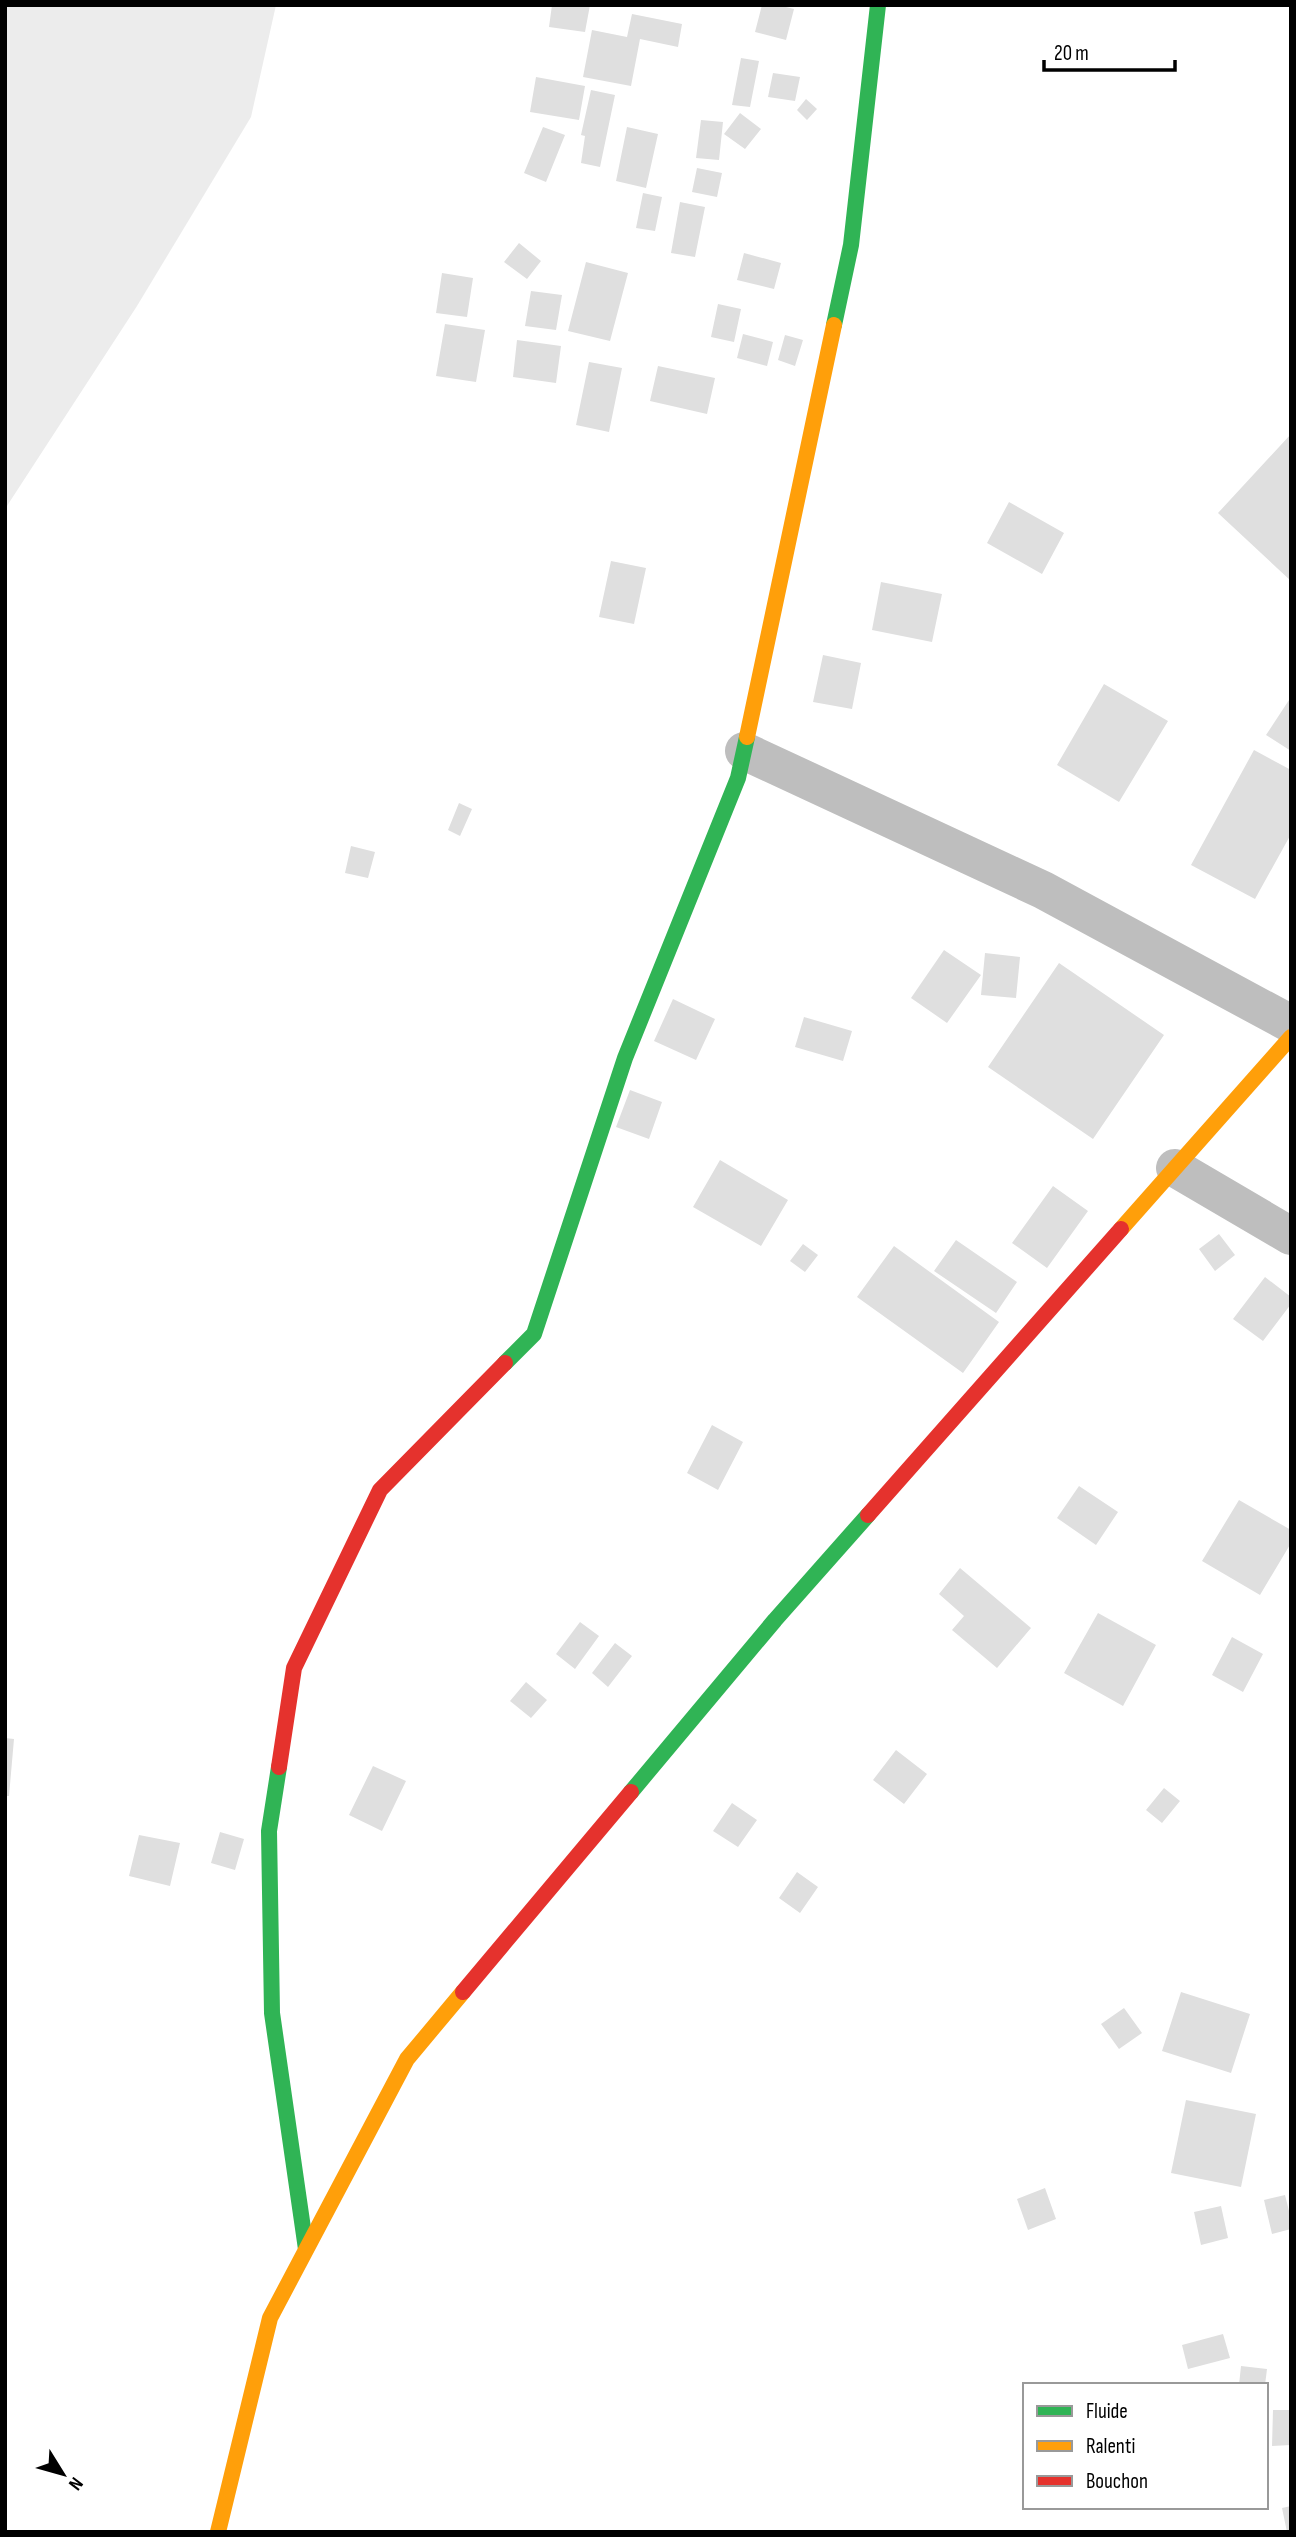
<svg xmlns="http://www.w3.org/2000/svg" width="1296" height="2537" viewBox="0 0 1296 2537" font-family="'Sofia Sans Condensed',sans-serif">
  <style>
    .green { fill: #ececec }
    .building { fill: #dfdfdf }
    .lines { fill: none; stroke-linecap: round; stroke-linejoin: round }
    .street { stroke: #bebebe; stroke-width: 38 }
    .fast { stroke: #30b455; stroke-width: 16 }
    .slow { stroke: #ff9f0a; stroke-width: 16 }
    .jam { stroke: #e5322d; stroke-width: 16 }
  </style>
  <rect width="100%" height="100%" fill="#fff"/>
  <path class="green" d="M5 5H276L251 117 137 306 5 509Z"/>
  <path class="building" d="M552 5H590L585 32 549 27Z
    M762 5H778L794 9 786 40 755 32Z
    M632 14 682 24 678 47 640 39 631 86 583 77 592 30 627 37Z
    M741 58 759 61 750 107 732 105Z
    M773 73 800 77 795 101 768 97Z
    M536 77 585 86 579 120 530 112Z
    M591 90 615 95 600 167 581 163 585 136 581 135Z
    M806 99 817 109 807 120 797 110Z
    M740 113 761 129 745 149 724 134Z
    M701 120 723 122 719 160 696 158Z
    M543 127 565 135 546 182 524 173Z
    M627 127 658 134 646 188 616 181Z
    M697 168 722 173 717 197 692 192Z
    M643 193 662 197 655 231 636 228Z
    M680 202 705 207 695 257 671 253Z
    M519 243 541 261 527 279 504 262Z
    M744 253 781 263 774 289 737 280Z
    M586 262 628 273 610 341 568 331Z
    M442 273 473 278 467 317 436 313Z
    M531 291 562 295 556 330 525 326Z
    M718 304 741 309 734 342 711 337Z
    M445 324 485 330 476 382 436 376Z
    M743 334 773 342 767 366 737 358Z
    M785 335 803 340 795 366 778 360Z
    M517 340 561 346 556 383 513 377Z
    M589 362 622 368 609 432 576 425Z
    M658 366 715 378 707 414 650 401Z
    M1291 434V581L1218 513Z
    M1009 502 1064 533 1042 574 987 543Z
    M611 561 646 568 634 624 599 617Z
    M881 582 942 594 932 642 872 630Z
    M823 655 861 663 852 709 813 702Z
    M1104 684 1168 721 1119 802 1057 765Z
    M1291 697V751L1266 735Z
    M1254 750 1291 770V834L1255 899 1191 865Z
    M459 803 472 809 460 836 448 830Z
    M351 846 375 852 368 878 345 873Z
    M944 950 981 975 947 1023 911 998Z
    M985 953 1020 957 1016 998 981 995Z
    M1059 963 1164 1035 1093 1139 988 1067Z
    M673 999 715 1019 696 1060 654 1041Z
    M804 1017 852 1031 843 1061 795 1047Z
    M630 1090 662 1102 649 1139 616 1127Z
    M720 1160 788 1200 761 1246 693 1207Z
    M1053 1186 1088 1211 1047 1268 1012 1243Z
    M1219 1234 1235 1255 1215 1271 1199 1249Z
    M956 1240 1017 1282 996 1313 934 1271Z
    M803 1244 818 1255 805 1272 790 1261Z
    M894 1246 999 1322 963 1373 857 1297Z
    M1265 1277 1291 1297V1304L1263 1341 1233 1319Z
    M712 1425 743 1442 718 1490 687 1473Z
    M1079 1486 1118 1512 1096 1545 1057 1518Z
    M1239 1500 1291 1530V1543L1260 1595 1202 1561Z
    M960 1568 1031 1628 997 1668 952 1630 964 1616 939 1594Z
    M1098 1613 1156 1645 1123 1706 1064 1673Z
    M580 1622 599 1636 575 1669 556 1654Z
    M1232 1637 1263 1654 1243 1692 1212 1675Z
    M615 1643 632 1656 608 1687 592 1673Z
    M526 1682 547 1700 531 1718 510 1701Z
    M5 1738 14 1739 9 1796H5Z
    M896 1750 927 1774 904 1804 873 1780Z
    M373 1766 406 1781 382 1831 349 1815Z
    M1164 1788 1180 1801 1162 1823 1146 1810Z
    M732 1803 757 1820 738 1847 713 1831Z
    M220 1832 244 1839 235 1870 211 1863Z
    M139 1835 180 1843 170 1886 129 1876Z
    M797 1872 818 1887 800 1913 779 1898Z
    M1181 1992 1250 2014 1231 2073 1162 2051Z
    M1124 2008 1142 2033 1119 2049 1101 2024Z
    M1186 2100 1256 2114 1241 2187 1171 2173Z
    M1045 2188 1056 2219 1028 2230 1017 2199Z
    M1285 2195 1291 2219V2229L1272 2234 1264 2200Z
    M1221 2206 1228 2238 1201 2245 1194 2212Z
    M1223 2334 1230 2358 1188 2369 1182 2345Z
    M1241 2366 1267 2369 1265 2385H1239Z
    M1273 2410H1291V2445L1272 2446Z
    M1291 2506V2532H1287L1282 2508Z"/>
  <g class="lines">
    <path class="street" d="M744 751 1043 890 1291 1024
      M1175 1168 1291 1236"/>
    <path class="fast" d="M834 325 851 245 878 5
      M505 1363 534 1334 625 1058 738 778 747 737
      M279 1767 269 1831 272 2013 306 2249
      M631 1792 775 1620 868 1515"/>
    <path class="slow" d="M747 737 834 325
      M1121 1229 1291 1037
      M218 2532 270 2318 407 2059 463 1992"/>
    <path class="jam" d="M868 1515 1121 1229
      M279 1767 294 1668 380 1490 505 1363
      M463 1992 631 1792"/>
  </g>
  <rect width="1296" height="2537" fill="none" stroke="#000000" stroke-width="14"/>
  <rect x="1023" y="2383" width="245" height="126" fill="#ffffff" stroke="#999999" stroke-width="2"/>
  <rect x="1037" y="2406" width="35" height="10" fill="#30b455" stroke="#999999" stroke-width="2"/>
  <text x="1086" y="2418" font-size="21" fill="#000000">Fluide</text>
  <rect x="1037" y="2441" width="35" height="10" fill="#ff9f0a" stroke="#999999" stroke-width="2"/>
  <text x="1086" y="2453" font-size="21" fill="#000000">Ralenti</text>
  <rect x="1037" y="2476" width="35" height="10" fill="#e5322d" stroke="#999999" stroke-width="2"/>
  <text x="1086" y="2488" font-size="21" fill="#000000">Bouchon</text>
  <g transform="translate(63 2474) rotate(127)" stroke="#ffffff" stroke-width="5" paint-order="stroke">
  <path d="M0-5L12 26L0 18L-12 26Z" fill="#000000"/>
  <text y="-10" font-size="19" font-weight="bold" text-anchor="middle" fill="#000000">N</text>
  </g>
  <path d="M1044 60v10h131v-10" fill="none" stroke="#000000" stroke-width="3.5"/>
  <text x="1054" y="60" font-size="21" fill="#000000" stroke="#ffffff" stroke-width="5" paint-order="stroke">20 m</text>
</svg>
